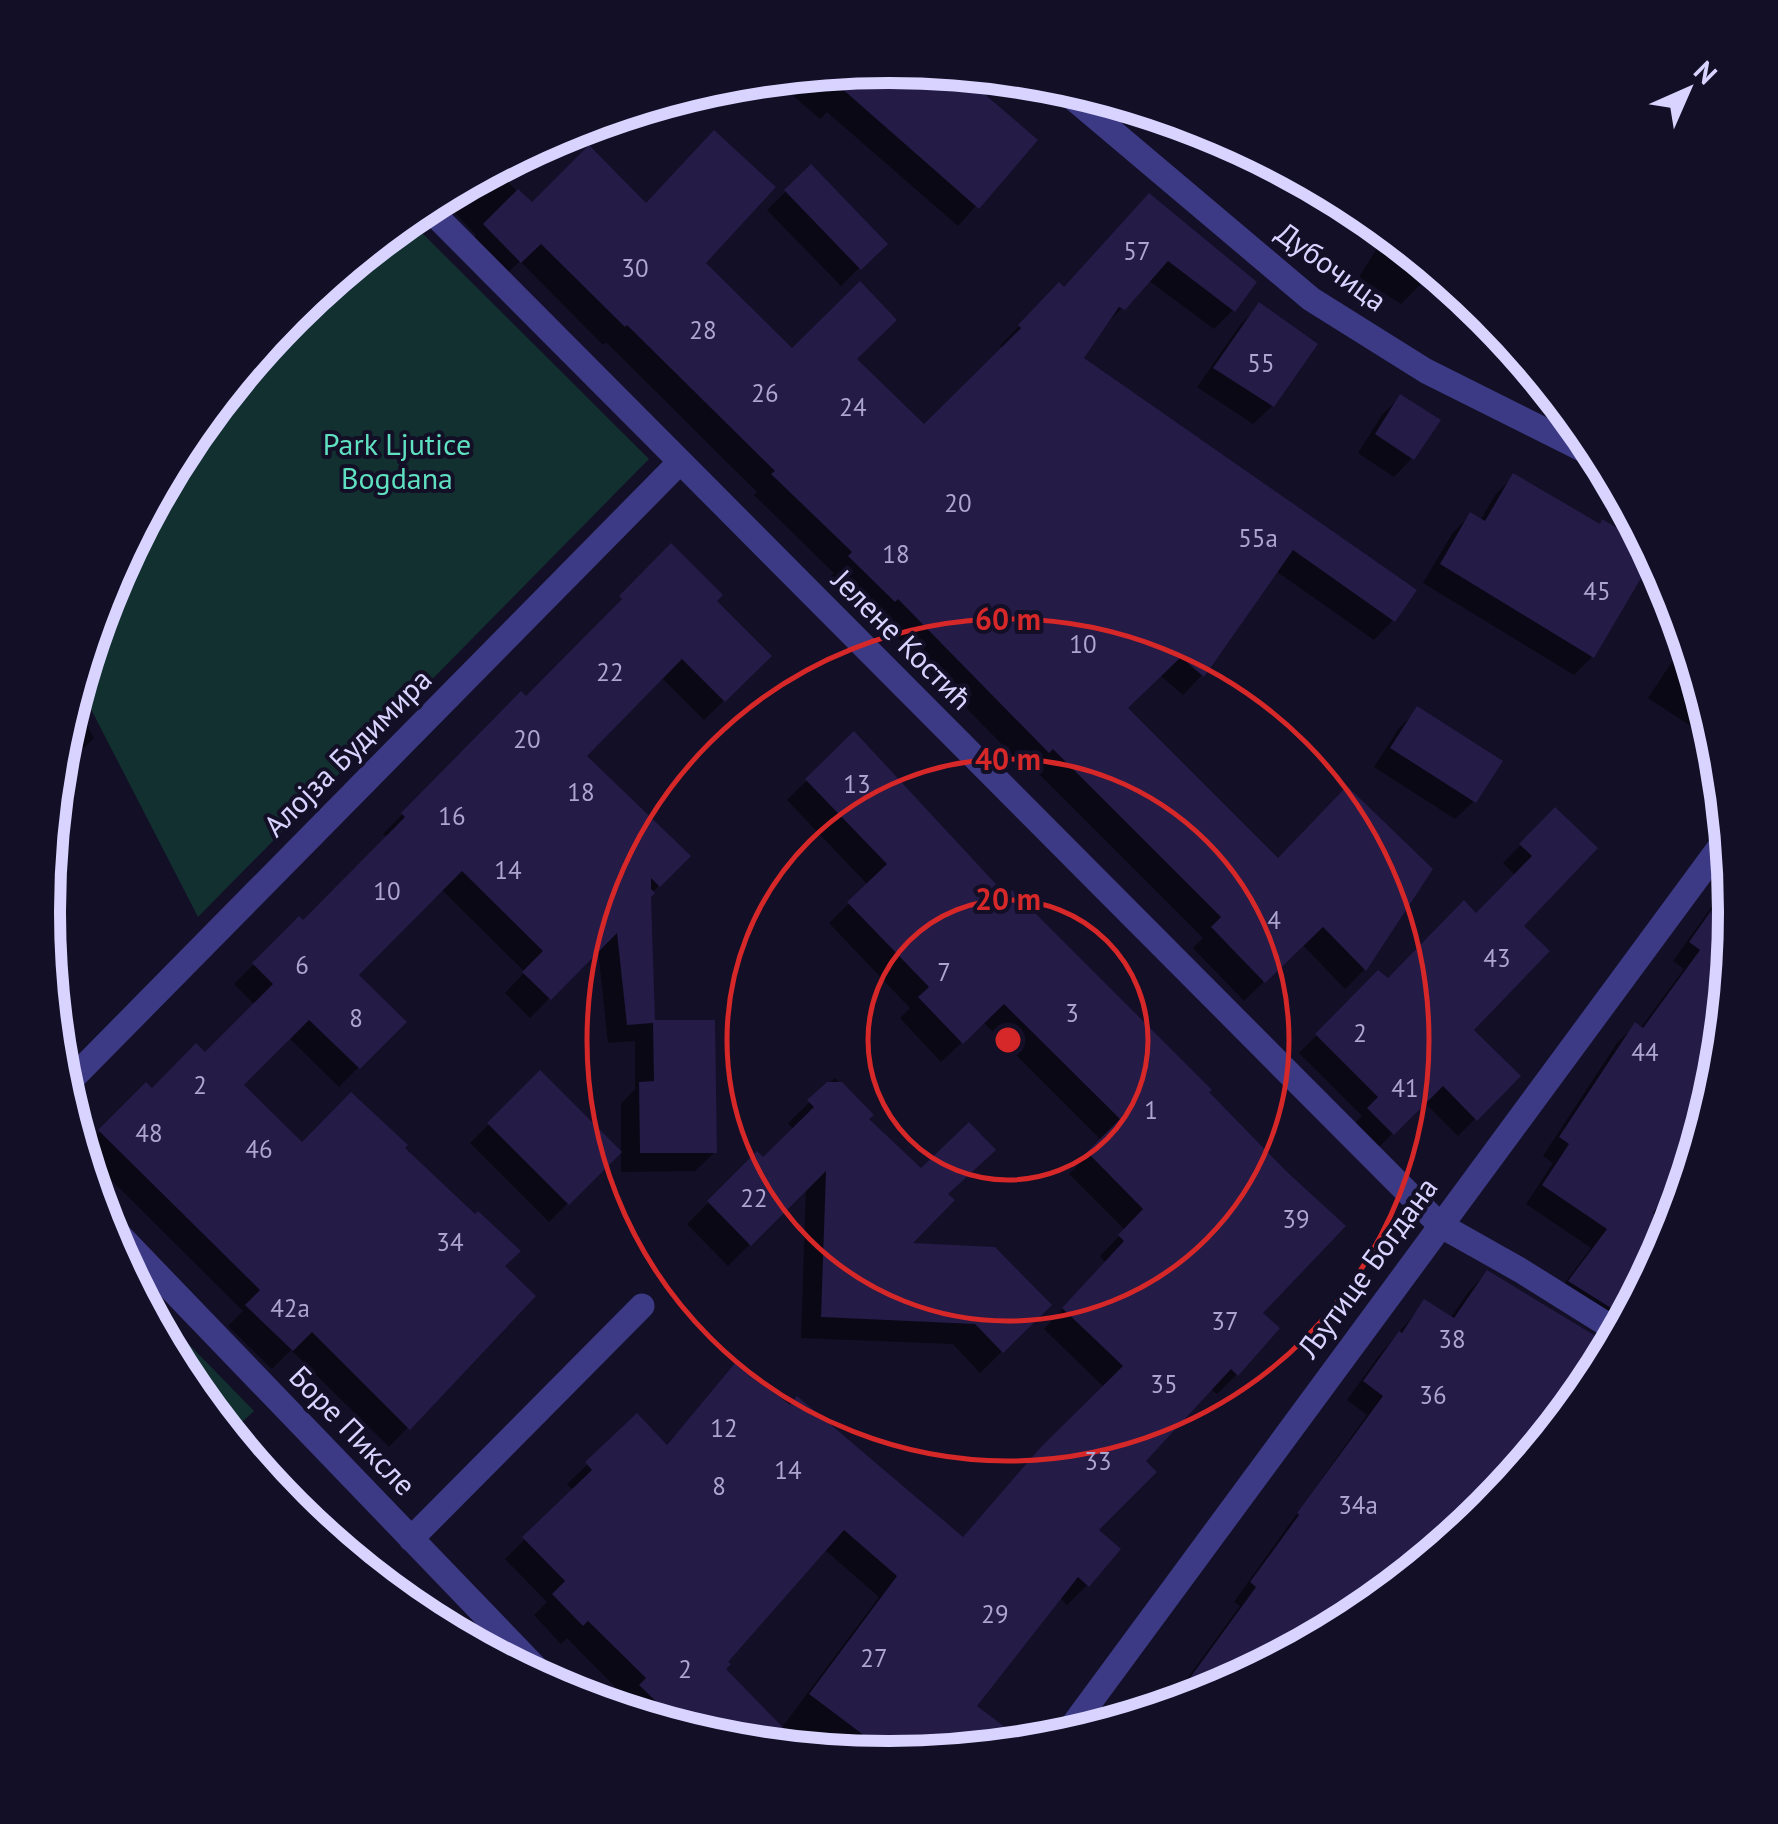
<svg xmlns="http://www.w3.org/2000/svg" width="1778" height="1824" viewBox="0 0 1778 1824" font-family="'PT Sans',sans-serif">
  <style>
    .green { fill: #12302f }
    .shadow { fill: #0007; fill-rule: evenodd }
    .building { fill: #241b47 }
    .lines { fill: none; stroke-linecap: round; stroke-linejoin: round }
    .minor { stroke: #3d3a85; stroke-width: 25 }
    .ring { fill: none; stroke: #d62828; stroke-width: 5 }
    .labels { text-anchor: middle; stroke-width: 8; stroke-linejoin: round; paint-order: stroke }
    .number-label { font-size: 25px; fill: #aca6d1 }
    .street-label { font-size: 30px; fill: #d9d4ff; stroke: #130f26 }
    .park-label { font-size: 30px; fill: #5fe0c0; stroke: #130f26 }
    .rim { fill: none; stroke: #d9d4ff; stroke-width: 12 }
    .centre { fill: #d62828; stroke: #130f26; stroke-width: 5 }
    .ring-label { font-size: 30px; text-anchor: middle; font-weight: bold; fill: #d62828; stroke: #130f26; stroke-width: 8; stroke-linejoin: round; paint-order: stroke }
  </style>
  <rect width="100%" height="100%" fill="#130f26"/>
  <path class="green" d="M407 218 649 459 198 917 78 684 107 588 185 441 291 313Z
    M136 1290 254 1411 228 1435 185 1382Z"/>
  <path class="shadow" d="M890 66 954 72 1034 140 958 226 827 112 820 119 771 77Z
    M811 167 884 243 841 286 767 210Z
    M494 168 532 206 703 263 792 351 854 359 924 428 1003 349 1000 346 1059 286 1063 290 1130 216 1233 310 1214 329 1148 280 1103 328 1081 358 1393 620 1374 640 1276 571 1202 675 1183 695 1160 675 1125 709 1277 861 1429 869 1364 970 1345 989 1302 944 1244 1001 1193 948 1203 938 1032 767 1028 771 877 617 874 620 830 577 834 573 754 495 757 492 606 342 603 345 520 261 500 280 466 245 476 235 440 197Z
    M1388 231 1431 267 1419 286 1401 304 1359 277Z
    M1259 306 1314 344 1272 406 1253 424 1197 387 1241 324Z
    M1484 311 1488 314 1511 342 1477 323Z
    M1400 397 1412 458 1394 477 1358 453 1382 415Z
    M1513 477 1652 553 1592 657 1574 675 1423 583 1452 534 1470 515 1480 521 1495 495Z
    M671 547 714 601 769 656 704 720 661 677 584 756 687 856 649 896 652 1022H712L715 1152 695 1171 621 1172V1104L635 1089V1041L608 1043 598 949 530 1018 505 993 525 972 441 889 356 975 403 1022 339 1087 288 1037 241 1085 301 1145 401 1148 502 1266 532 1296 389 1447 291 1350 272 1369 228 1326 243 1311 81 1150 146 1086 152 1092 205 1056 255 1005 234 984 299 919 303 923 388 838 383 834 521 694 526 700Z
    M1687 639 1718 744 1648 698Z
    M73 699 94 738 72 760 57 767 59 746Z
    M1418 710 1474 801 1455 819 1374 767 1399 728Z
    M854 734 1259 1313 1237 1374 1217 1394 1210 1388 1143 1461 1096 1530 1087 1585 1067 1605 1059 1597 974 1706 994 1748 888 1758 723 1742 628 1713 621 1706 628 1700 567 1638 561 1644 534 1615 547 1602 505 1559 574 1491 567 1484 637 1417 665 1447 736 1365 962 1539 1105 1388 1044 1329 1106 1263 1100 1256 1125 1230 1069 1174 1102 1141 983 1022 941 1062 900 1018 910 1008 829 923 868 885 787 800ZM824 1549 879 1597 781 1729 723 1669 725 1662Z
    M1555 810 1520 926 1471 1030 1518 1076 1458 1136 1424 1102 1375 1151 1351 1127 1362 1116 1299 1053 1378 974 1388 981 1475 916 1516 876 1503 863Z
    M1731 887 1735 913 1719 1078 1671 1236 1614 1343 1552 1300 1591 1248 1526 1204 1553 1163 1543 1156 1617 1043 1635 1025 1640 1029 1684 969 1673 961 1713 905Z
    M540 1074 618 1152 549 1222 470 1143Z
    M835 1078 870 1115 866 1119 946 1195 908 1246 1049 1305 980 1373 953 1344 801 1338 806 1188 728 1266 687 1224 757 1154 763 1161 794 1130 788 1123Z
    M1487 1273 1611 1348 1593 1383 1487 1511 1359 1616 1212 1694 1165 1709 1240 1606 1234 1602 1367 1415 1347 1400 1381 1353 1425 1302 1450 1319 1469 1291Z"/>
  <path class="building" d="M890 66 960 73 1038 140 979 209 823 72Z
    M714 130 776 187 706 263 792 348 860 281 897 320 857 359 924 424 1021 328 1018 325 1059 282 1064 287 1149 193 1257 282 1235 312 1168 261 1125 310 1119 307 1084 358 1417 590 1395 622 1293 550 1204 677 1181 657 1128 708 1278 858 1347 786 1433 869 1366 971 1323 927 1265 983 1211 927 1221 917 1053 749 1049 753 898 599 895 602 848 556 852 552 771 474 775 471 627 325 625 327 541 244 521 263 483 224 518 189 532 202 589 145 646 203Z
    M811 164 888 244 861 270 784 190Z
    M1259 302 1318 344 1274 407 1213 368Z
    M1400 394 1441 420 1414 460 1375 434Z
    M1513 473 1600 524 1602 519 1649 547 1654 556 1594 658 1440 564 1470 512 1485 521Z
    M671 543 723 595 717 601 772 656 725 702 682 659 587 756 691 856 660 887 651 878V889L655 893 651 897 655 1020H715L717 1153H640L639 1082 654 1081 653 1023 627 1025 617 933 551 1000 522 972 543 951 462 871 359 975 407 1022 360 1069 309 1020 244 1085 302 1142 351 1092 408 1145 405 1148 475 1214 478 1211 521 1251 505 1266 536 1296 410 1430 312 1332 293 1351 245 1305 260 1290 98 1130 146 1082 152 1088 196 1043 205 1052 273 984 252 963 299 916 303 920 405 817 401 813 521 691 526 696 622 599 619 596Z
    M1417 706 1503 761 1476 803 1390 748Z
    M854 731 1006 895 1012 890 1212 1090 1209 1092 1286 1171 1346 1226 1263 1313 1280 1328 1238 1376 1231 1369 1146 1461 1157 1472 1099 1530 1121 1549 1089 1587 1078 1577 977 1706 1029 1745 894 1758 809 1694 897 1576 844 1530 728 1662 731 1664 726 1669 805 1750 723 1742 686 1730 639 1685 646 1678 588 1621 583 1626 552 1594 565 1581 522 1537 592 1470 585 1462 637 1413 667 1445 736 1362 790 1405 797 1396 963 1537 1041 1447 1123 1366 1062 1308 1124 1241 1118 1235 1143 1209 1087 1152 1120 1119 1004 1004 963 1044 918 997 929 987 847 902 887 864 805 779Z
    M1555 807 1598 848 1524 926 1550 951 1474 1030 1521 1076 1477 1121 1443 1086 1394 1135 1367 1108 1378 1097 1315 1034 1378 970 1388 978 1464 900 1476 913 1532 856 1519 844Z
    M1732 881 1736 913 1719 1078 1697 1150 1653 1213 1673 1229 1627 1318 1568 1281 1607 1229 1542 1185 1569 1144 1559 1137 1635 1022 1643 1028 1700 950 1689 942Z
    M540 1070 622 1152 569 1205 487 1123Z
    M827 1082H842L874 1115 869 1119 921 1168 969 1122 996 1150 948 1194 955 1200 913 1243 995 1247 1052 1305 1003 1353 975 1324 821 1317 826 1171 751 1246 707 1201 757 1151 763 1157 814 1107 807 1100Z
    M1487 1270 1612 1346 1593 1383 1586 1391 1580 1387 1572 1399 1561 1391 1478 1506 1486 1512 1359 1616 1212 1694 1168 1708 1256 1587 1250 1582 1299 1515 1297 1513 1383 1396 1363 1381 1399 1331 1402 1333 1424 1299 1454 1318Z"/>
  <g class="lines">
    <path class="minor" d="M1054 82 1311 299 1426 371 1602 459
      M425 205 1440 1225 1520 1270 1619 1332
      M62 1089 679 463
      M101 1216 557 1690
      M411 1539 642 1306
      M1062 1740 1728 836"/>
  </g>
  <g class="ring">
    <circle cx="1008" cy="1040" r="140"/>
    <circle cx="1008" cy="1040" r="281"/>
    <circle cx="1008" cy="1040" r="421"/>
  </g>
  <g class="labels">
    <g class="number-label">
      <text x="1137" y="260">57</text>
      <text x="635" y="277">30</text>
      <text x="703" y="339">28</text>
      <text x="1261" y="372">55</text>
      <text x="765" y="402">26</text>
      <text x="853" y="416">24</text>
      <text x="958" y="512">20</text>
      <text x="1258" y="547">55a</text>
      <text x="896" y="563">18</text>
      <text x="1597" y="600">45</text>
      <text x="1083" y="653">10</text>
      <text x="610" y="681">22</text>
      <text x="527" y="748">20</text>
      <text x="857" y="793">13</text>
      <text x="581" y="801">18</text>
      <text x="452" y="825">16</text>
      <text x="508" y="879">14</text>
      <text x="387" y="900">10</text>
      <text x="1274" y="929">4</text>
      <text x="1497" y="967">43</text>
      <text x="302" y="974">6</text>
      <text x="944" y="981">7</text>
      <text x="1072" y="1022">3</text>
      <text x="356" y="1027">8</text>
      <text x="1360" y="1042">2</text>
      <text x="1645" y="1061">44</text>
      <text x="200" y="1094">2</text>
      <text x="1405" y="1097">41</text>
      <text x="1151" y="1119">1</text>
      <text x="149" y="1142">48</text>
      <text x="259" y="1158">46</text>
      <text x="754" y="1207">22</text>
      <text x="1296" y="1228">39</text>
      <text x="450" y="1251">34</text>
      <text x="290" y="1317">42a</text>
      <text x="1225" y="1330">37</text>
      <text x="1452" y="1348">38</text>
      <text x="1164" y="1393">35</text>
      <text x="1433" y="1404">36</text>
      <text x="724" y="1437">12</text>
      <text x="1098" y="1470">33</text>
      <text x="788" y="1479">14</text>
      <text x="719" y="1495">8</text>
      <text x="1358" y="1514">34a</text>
      <text x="995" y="1623">29</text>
      <text x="874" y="1667">27</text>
      <text x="685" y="1678">2</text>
    </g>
    <g class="street-label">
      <text transform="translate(1331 267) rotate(36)" y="10">Дубочица</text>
      <text transform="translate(902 640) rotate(45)" y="10">Јелене Костић</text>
      <text transform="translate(348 753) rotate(-45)" y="10">Алојза Будимира</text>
      <text transform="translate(1368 1268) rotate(-54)" y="10">Љутице Богдана</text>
      <text transform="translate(352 1431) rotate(46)" y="10">Боре Пиксле</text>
    </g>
    <g class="park-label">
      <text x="397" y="455">Park Ljutice<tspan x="397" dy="34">Bogdana</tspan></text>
    </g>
  </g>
  <path d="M0 0H1778V1824H0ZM60 912a829 829 0 1 1 1658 0a829 829 0 1 1-1658 0Z" fill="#130f26" fill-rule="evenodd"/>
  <path class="rim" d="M60 912a829 829 0 1 1 1658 0a829 829 0 1 1-1658 0Z"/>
  <circle cx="1008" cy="1040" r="15" class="centre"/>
  <g class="ring-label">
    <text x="1008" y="630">60 m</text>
    <text x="1008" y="770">40 m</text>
    <text x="1008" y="910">20 m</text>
  </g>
  <g transform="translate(1688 90) rotate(45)" stroke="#130f26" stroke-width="8" paint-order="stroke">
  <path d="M0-8L18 38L0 25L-18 38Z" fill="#d9d4ff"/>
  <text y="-15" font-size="28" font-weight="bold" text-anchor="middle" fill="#d9d4ff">N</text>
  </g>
</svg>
